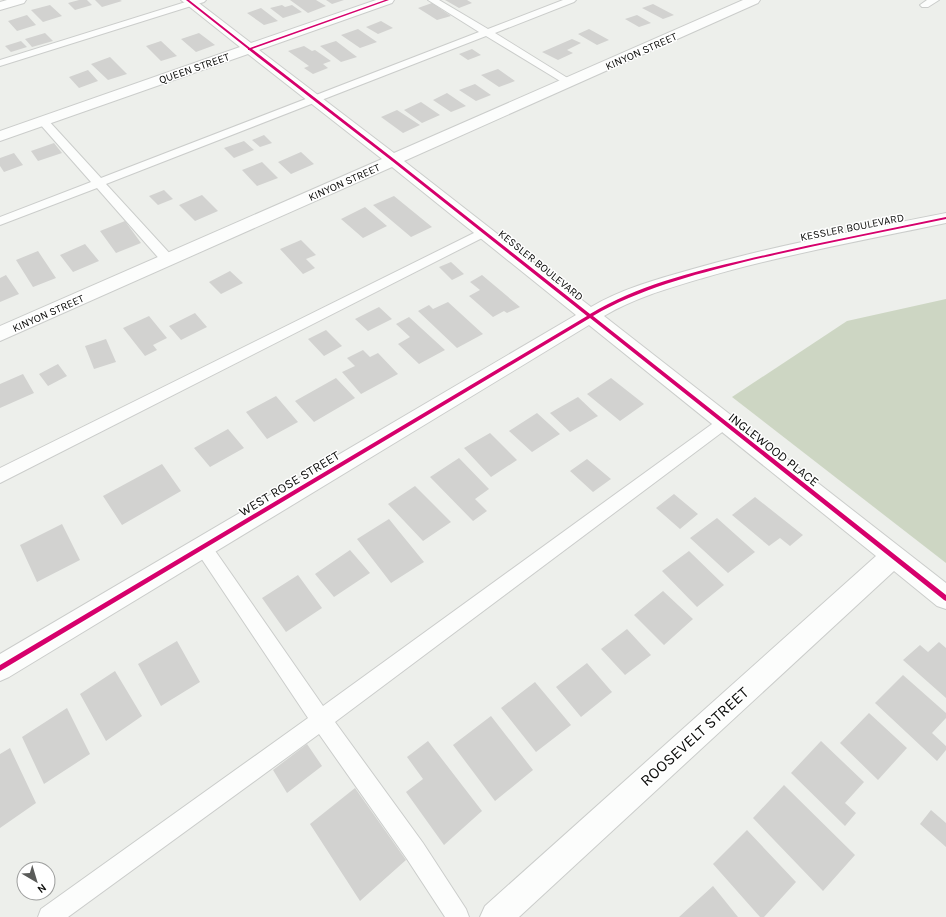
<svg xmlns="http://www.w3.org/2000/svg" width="946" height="917" viewBox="0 0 946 917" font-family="Karla,sans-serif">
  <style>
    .forest { fill: #cdd6c3 }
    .building { fill: #d2d2d0 }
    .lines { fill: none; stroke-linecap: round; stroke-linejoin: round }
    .service-casing { stroke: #cbcdcb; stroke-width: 2 }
    .minor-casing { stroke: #cbcdcb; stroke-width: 2 }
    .service { fill: #fcfdfc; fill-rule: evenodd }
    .minor { fill: #fcfdfc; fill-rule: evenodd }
    .cycleway-casing { stroke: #fff; stroke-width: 3 }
    .cycleway { fill: #d6006c; fill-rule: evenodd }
    .labels { text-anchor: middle; stroke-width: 3; stroke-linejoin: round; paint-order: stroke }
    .far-street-label { font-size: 11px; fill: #0b0c0a; stroke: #fff }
    .street-label { font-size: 13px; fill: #0b0c0a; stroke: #fff }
    .near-street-label { font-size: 16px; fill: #0b0c0a; stroke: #fff }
  </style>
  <rect width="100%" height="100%" fill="#edefeb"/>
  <path class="forest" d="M946 299V563L732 397 847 321Z"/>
  <path class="building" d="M79 0H87L92 5 75 10 68 3Z
    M95 0H120L122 1 102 7Z
    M290 0H316L326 6 308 13Z
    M326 0H344L332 4Z
    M445 0H467L472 3 459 8Z
    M432 3 451 16 437 20 418 8Z
    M653 4 674 15 663 19 642 8Z
    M50 5 62 16 43 22 31 10Z
    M282 5 285 7 292 5 302 12 283 18 270 8Z
    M261 8 278 21 264 25 247 13Z
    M27 15 36 25 17 31 8 21Z
    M637 15 651 23 639 27 625 19Z
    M381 21 393 28 378 34 366 27Z
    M358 29 377 42 360 48 341 35Z
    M589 29 609 40 597 45 578 34Z
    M45 33 53 41 32 47 25 39Z
    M199 33 215 45 196 52 181 39Z
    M572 39 581 43 567 50 573 53 558 60 542 52Z
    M21 41 27 47 11 52 5 46Z
    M161 41 177 56 161 61 146 46Z
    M336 41 357 57 341 62 320 46Z
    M304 46 312 51 315 50 331 61 323 64 328 68 313 74 304 68 309 66 288 51Z
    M472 49 481 55 468 60 459 54Z
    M110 57 127 74 108 80 91 64Z
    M498 69 515 81 499 87 481 75Z
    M88 70 98 81 79 88 69 77Z
    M475 84 491 95 476 101 459 90Z
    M447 93 466 106 451 112 433 100Z
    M421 102 440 115 422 123 404 110Z
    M397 110 420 125 403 133 381 117Z
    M264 135 272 143 260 147 252 140Z
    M244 141 254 150 234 158 224 148Z
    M54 143 62 153 38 161 31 151Z
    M301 152 314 164 291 174 278 162Z
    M14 153 23 165 4 172 0 166V158Z
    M262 162 278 178 257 186 242 170Z
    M164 190 173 199 158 205 149 196Z
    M202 195 218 211 195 221 179 205Z
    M394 196 432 227 411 237 373 205Z
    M365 207 387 226 363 238 341 219Z
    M125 221 141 243 116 253 100 231Z
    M301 240 316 255 306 259 315 268 303 274 280 249Z
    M85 244 99 261 73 272 60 255Z
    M38 251 56 278 33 287 16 260Z
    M451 262 464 274 452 280 439 267Z
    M230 271 243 283 221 294 209 282Z
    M6 275 19 294 0 302V278Z
    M482 275 520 307 507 313 504 311 493 317 469 296 480 290 470 282Z
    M448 302 483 334 457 348 418 311 429 305 433 309Z
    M379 307 392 319 368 331 355 319Z
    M195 313 207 327 181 340 169 326Z
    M149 316 167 338 153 345 157 350 145 356 123 328Z
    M409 317 445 350 419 364 398 344 410 337 396 324Z
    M326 330 342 346 324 356 308 339Z
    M106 339 116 362 94 369 85 346Z
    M363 350 370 357 378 353 398 374 361 394 342 372 355 366 347 358Z
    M58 364 67 376 48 386 39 374Z
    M23 374 34 393 0 408V384Z
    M336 378 355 398 314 422 295 401Z
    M611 378 644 404 620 421 587 394Z
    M276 396 298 422 267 439 246 412Z
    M578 397 598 416 570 432 550 413Z
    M537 413 560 434 532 452 509 431Z
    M228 429 244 448 210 467 194 448Z
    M490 433 517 460 491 477 464 448Z
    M459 458 489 489 475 499 487 511 473 521 430 477Z
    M587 459 611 479 593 492 570 471Z
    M162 464 181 491 122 525 103 496Z
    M415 486 451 522 423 541 388 504Z
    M674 494 698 514 680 529 656 508Z
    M755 497 803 535 790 546 780 538 769 546 732 515Z
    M717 518 755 552 728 573 690 538Z
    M389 519 424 562 391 583 357 539Z
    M62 524 80 560 37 582 20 545Z
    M350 550 370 573 334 597 315 574Z
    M689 551 724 585 697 607 662 571Z
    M298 575 322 608 286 632 262 598Z
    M663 591 693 619 664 645 634 615Z
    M627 629 651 655 625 675 601 649Z
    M177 641 200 682 161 706 138 664Z
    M939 642 946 648V698L903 660 920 645 928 652Z
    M587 663 612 692 581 717 556 687Z
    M115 671 142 716 106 741 80 694Z
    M903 675 946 713V718L932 733 946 746V750L937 761 875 703Z
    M535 682 571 725 536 752 501 708Z
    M67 708 90 754 44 784 22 737Z
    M869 713 907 748 878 780 840 743Z
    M491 716 533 770 495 801 453 745Z
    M428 741 482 811 444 845 406 792 423 779 407 757Z
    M821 741 864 782 845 803 856 813 845 826 791 773Z
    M307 744 322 766 287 793 273 770Z
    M10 748 36 803 0 828V754Z
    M784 785 855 855 823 891 753 818Z
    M355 788 406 860 360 901 310 824Z
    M931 810 946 823V847L920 824Z
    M747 830 796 882 764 917H760L713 864Z
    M713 886 738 917H679Z"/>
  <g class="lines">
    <defs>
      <path id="service" d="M192 0H206L204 2 0 66V60Z
        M428 0H439L488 29 563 0H576L574 2 495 33 574 82 573 84H565L486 36 106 184 173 257 175 260 173 263 168 264 163 263 97 188 0 225V217L91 182 39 123 38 121 39 119H47L101 178 479 32Z
        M927 0H939L928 7H922L920 5Z
        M484 228 488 229 490 232 488 235 0 483V468Z
        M724 417 729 419 732 423 729 427 335 722 423 843 466 909 469 917H445L407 859 319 734 68 917H38L41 909 308 718 197 552 194 547 197 542 203 540 209 542 323 706 719 419Z"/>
      <path id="minor" d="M7 0H26L24 3 0 10V2Z
        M181 0H195L251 43 376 0H394L392 3 259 50 394 153 743 0H760L758 3 404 161 591 307C623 288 658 279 693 269 776 245 862 230 946 213V223C865 240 782 255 703 278 669 288 634 298 604 316L946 583V609L937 606 894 571 519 917H480L485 906 876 556 589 325 9 677 0 681V654L576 315 392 167 0 341V326L382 159 248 54 0 141V131L240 47Z"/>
    </defs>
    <use href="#service" class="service-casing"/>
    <use href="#minor" class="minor-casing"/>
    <use href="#service" class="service"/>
    <use href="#minor" class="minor"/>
    <defs>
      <path id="cycleway" d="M186 0H189L250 48 385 0H389L252 49 394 159 590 314C636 286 692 272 744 260 811 244 879 231 946 217V219C879 233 811 246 744 262 693 275 639 289 593 316L946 595V601L944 600 590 318 0 671V665L587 316 392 161 249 50H248V49Z"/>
    </defs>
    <use href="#cycleway" class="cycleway-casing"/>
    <use href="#cycleway" class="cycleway"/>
  </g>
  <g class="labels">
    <g class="far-street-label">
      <text transform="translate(641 51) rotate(-24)" y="4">KINYON STREET</text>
      <text transform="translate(194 68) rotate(-19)" y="4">QUEEN STREET</text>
      <text transform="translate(344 182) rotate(-24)" y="4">KINYON STREET</text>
      <text transform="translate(852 227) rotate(-11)" y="4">KESSLER BOULEVARD</text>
      <text transform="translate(541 265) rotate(39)" y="4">KESSLER BOULEVARD</text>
      <text transform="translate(48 313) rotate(-24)" y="4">KINYON STREET</text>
    </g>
    <g class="street-label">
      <text transform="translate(774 449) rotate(38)" y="5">INGLEWOOD PLACE</text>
      <text transform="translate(289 483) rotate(-31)" y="5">WEST ROSE STREET</text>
    </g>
    <g class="near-street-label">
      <text transform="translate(694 736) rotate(-42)" y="6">ROOSEVELT STREET</text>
    </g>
  </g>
  <g transform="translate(36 881) rotate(142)"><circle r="19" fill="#ffffff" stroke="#9d9e9d"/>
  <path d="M0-3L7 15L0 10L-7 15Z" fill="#5a5b59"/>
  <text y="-6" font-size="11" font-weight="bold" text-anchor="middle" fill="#0b0c0a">N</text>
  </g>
</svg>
